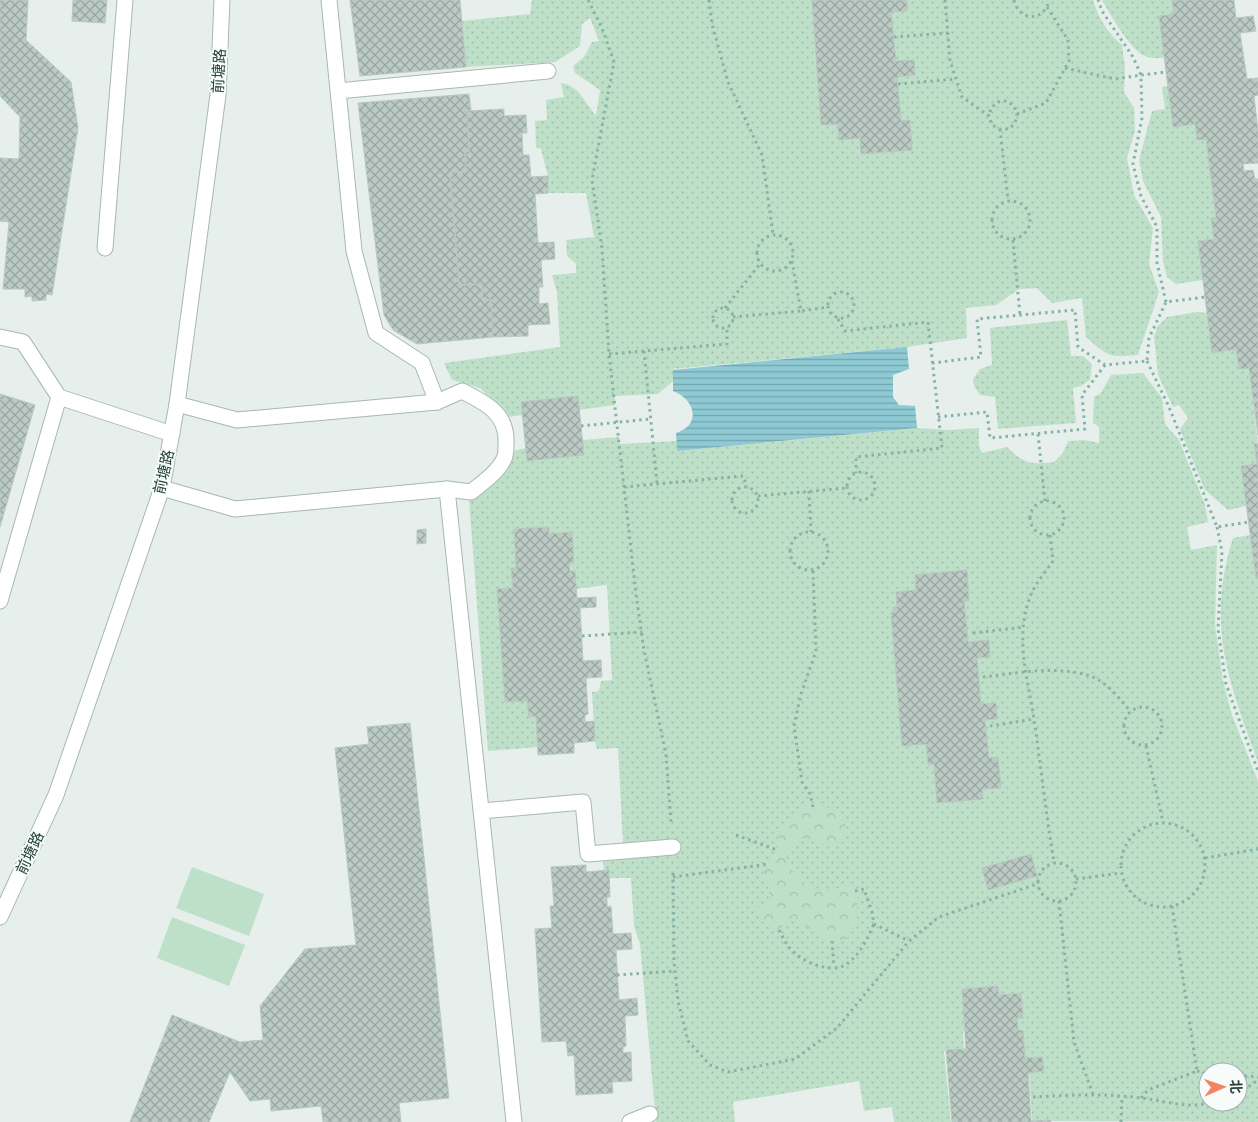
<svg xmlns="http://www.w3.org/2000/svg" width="1258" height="1122" viewBox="0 0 1258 1122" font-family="'Asap Condensed','Noto Sans SC',sans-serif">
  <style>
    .grass { fill: url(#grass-dots); fill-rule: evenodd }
    .park { fill: url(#park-crowns) }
    .pitch { fill: #bfe0c8 }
    .water { fill: url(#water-rules) }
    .building { fill: url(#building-cross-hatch); stroke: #b8c9c2 }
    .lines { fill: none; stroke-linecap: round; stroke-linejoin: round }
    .service-casing { stroke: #a8b8b2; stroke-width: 17 }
    .minor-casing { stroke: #a8b8b2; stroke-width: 17 }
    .tertiary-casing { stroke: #a8b8b2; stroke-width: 17 }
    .path { stroke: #86b3a5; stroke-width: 3; stroke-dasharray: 2.5 4; stroke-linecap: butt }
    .service { stroke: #fff; stroke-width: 15 }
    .minor { stroke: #fff; stroke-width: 15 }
    .tertiary { stroke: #fff; stroke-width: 15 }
    .labels { text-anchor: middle; stroke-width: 4; stroke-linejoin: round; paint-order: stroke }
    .street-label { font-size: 15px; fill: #24423a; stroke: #f7fbf9 }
  </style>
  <defs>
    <pattern id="grass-dots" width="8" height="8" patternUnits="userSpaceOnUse" patternTransform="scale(1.25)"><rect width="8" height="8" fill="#bfe0c8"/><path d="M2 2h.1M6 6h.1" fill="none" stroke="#a4c1ad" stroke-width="1.8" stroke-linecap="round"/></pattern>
    <pattern id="park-crowns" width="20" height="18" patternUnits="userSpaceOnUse" patternTransform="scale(1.25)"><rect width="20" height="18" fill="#bfe0c8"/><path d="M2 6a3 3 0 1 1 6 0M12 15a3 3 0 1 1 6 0" fill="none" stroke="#a4c1ad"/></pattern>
    <pattern id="water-rules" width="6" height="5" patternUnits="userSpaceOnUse" patternTransform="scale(1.25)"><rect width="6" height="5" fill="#8ec9d4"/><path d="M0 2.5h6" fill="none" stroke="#74a5ad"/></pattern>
    <pattern id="building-cross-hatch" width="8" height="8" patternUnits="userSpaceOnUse" patternTransform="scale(1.25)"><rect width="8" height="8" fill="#bbcac4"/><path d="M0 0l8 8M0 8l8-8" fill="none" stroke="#98a6a0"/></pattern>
  </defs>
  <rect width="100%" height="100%" fill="#e6efeb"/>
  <path class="grass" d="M532 0H1093C1099 19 1107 32 1122 45L1125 67 1124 92 1134 108 1135 131 1127 158 1134 195 1153 228 1149 264 1159 292 1138 355C1108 358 1108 356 1086 337L1082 298 1052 303 1037 288 1019 289 996 305 966 308 967 338 907 347 673 369V381L658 394 615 396V405L579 410 521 403 522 415 509 417 480 388 452 380 444 363 560 347 557 292 552 275 576 273V264L567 256 566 240 594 237 586 193H548V176L541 149 536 147 535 121 547 120 546 100 564 97 561 83C580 86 585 103 596 116L600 90 575 73 573 66 584 57 592 42 599 41 590 18 582 24 580 46 555 62 466 67 462 21 530 14Z
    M1102 0H1172L1174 14 1159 16 1164 58C1158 58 1151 59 1145 56 1130 50 1110 14 1102 0Z
    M1168 86 1173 127 1195 124 1197 140 1206 139 1216 217 1211 218 1214 239 1203 280 1176 284 1167 277 1163 261 1161 217 1143 181 1139 160 1152 111 1165 109 1162 87Z
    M1197 312 1208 313 1213 353 1236 349 1239 369 1249 368 1258 444H1254L1257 464 1241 466 1246 506 1228 510 1205 490 1180 429 1188 418 1179 405 1173 407 1158 375 1154 336 1158 326 1167 317Z
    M1067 320 1071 356H1083L1092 364 1090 380 1081 386 1073 388 1076 423 998 429 995 397 980 395 974 386 973 379 980 369 992 365 990 328Z
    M1143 373 1162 398 1165 424 1179 440 1205 505 1208 522 1187 527 1191 550 1217 545 1215 625 1223 681 1232 715 1258 781V1122L1032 1121 1029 1072 1043 1071 1042 1057 1025 1058 1023 1029 1018 1030 1017 1018H1023L1021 993 999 995 998 986 962 989 967 1030 963 1031 964 1049 944 1051 951 1122H894L892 1107 864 1111 859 1081 733 1102 735 1122H656L640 944 634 926 631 878H610L609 870 604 871 603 861 647 856 641 843H623L618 748 597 749 595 741 592 692 599 691 601 681 612 680 607 585 576 589 570 562H574L572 533 549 534V527L514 529 516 568H511L513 588 497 589 505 702 527 701 529 716H536L538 747 488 751 469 499 513 451 526 448 528 461 584 455 582 440 619 437 620 444 677 441 678 451 917 428 948 430 979 428V446L982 453 1007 447C1023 463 1031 465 1054 462L1063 453 1068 441 1084 440 1099 443V427L1093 423 1094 397 1101 393 1111 375ZM1208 1072H1238V1102H1208Z
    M1250 535 1256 577 1258 578V762C1228 681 1206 624 1233 538Z"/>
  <path class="park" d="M825 806 846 821 845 841 830 847 813 839 799 838 787 849 786 862C806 890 817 893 850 886L858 893 857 919 847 939C811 945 816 924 789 920L779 930 766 926 753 909 771 902 768 886 761 877 777 850 781 828 804 807Z"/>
  <path class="pitch" d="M192 867 264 894 249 936 176 908Z
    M172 917 245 945 229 986 157 958Z"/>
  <path class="water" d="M907 347 909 369 893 375V397L899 405 915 406 917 428 677 451 676 433C702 425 695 399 673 391V370Z"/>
  <path class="building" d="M0 0H28L26 40 71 82 78 128 52 295 46 294V300L32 301V296L25 297V289H3L9 222 0 221V158L19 159 20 117 0 96Z
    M73 0H107L105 23 72 21Z
    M350 0H460L466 67 360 76Z
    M812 0H907V11L891 12 896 61 914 60 915 75 897 77 901 121 910 120 912 150 861 154 860 138 839 140 838 124 821 125Z
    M1172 0H1234L1236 18 1253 16 1256 31 1240 33 1247 79 1258 78V95L1254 96 1258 131V163L1243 164 1244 171 1253 170 1255 179H1258V435L1249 368 1239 369 1236 349 1212 353 1198 241 1214 239 1211 218 1216 217 1206 139 1197 140 1195 124 1173 127 1159 16 1174 14Z
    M469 94 471 110 467 111 469 151 465 152 466 172H450L459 285 482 284V300H491L493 337 417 344 393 330 384 315 358 103Z
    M504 109V116L526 115 527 133H522L523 155H529L531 177 548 176V193L535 194 538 243 554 242 555 259 541 260 543 287H539V304L548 303 550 324 528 325V336L493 337 491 300H482V284L459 285 450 172H466L465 152 469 151 467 111Z
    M0 394 35 405 0 527Z
    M578 396 584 455 527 461 521 402Z
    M1254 444H1258V578H1256L1241 466 1257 464Z
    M549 527V534L572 532 574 562H570V571H575L577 598 596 597V607L580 608 583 661 601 660 602 677 586 678 588 714 585 715V722L594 721 595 741 574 743V753L538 755 536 716 529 717 527 701 505 702 497 589 513 588 511 568H516L514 529Z
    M426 529V543L417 544V530Z
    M967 570 969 601H964L968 642 989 640 990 657 977 658 981 704 996 703 997 719 985 720 989 758 998 757 1001 788 982 789 983 799 937 803 934 764 928 765 926 744 902 746 891 613H893V607H897L896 592 916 590 915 575Z
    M410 723 449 1098 399 1103 401 1122H323L321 1106 271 1111 270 1099 250 1101 230 1072 209 1122H130L172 1015 240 1042 263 1040 260 1006 305 949 356 945 335 748 369 744 367 727Z
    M1031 854 1037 876 988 890 982 868Z
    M586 865V872L609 870 610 897H607V907L611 906 613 934 631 933 632 949 616 950 619 1000 637 998 638 1015 625 1016 626 1046 623 1047V1053L631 1052 632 1081 612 1082 613 1093 576 1095 574 1055 568 1056 566 1041 542 1042 535 929 552 928 550 906H554L551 867Z
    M998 986 999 995 1021 993 1023 1018H1017L1018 1030H1023L1025 1058 1042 1057 1044 1071 1028 1073 1031 1121 1051 1120V1122H952L946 1050 966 1049 962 989Z"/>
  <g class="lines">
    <defs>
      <path id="service" d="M329 0 354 251 376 333 422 363 437 402
        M338 91 548 71
        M105 248 125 0
        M0 337 23 342 59 397 172 434
        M447 489 514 1122
        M0 601 59 397
        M481 811 583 802 588 854 673 847
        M630 1122 650 1114"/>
      <path id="minor" d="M162 488 235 509 447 489 471 492C482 483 497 473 504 459 506 455 506 449 506 444 508 414 486 403 462 391L437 402 237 420 177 404"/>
      <path id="tertiary" d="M0 917 56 795 162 488 177 404 218 95 222 0"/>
    </defs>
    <use href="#service" class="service-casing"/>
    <use href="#minor" class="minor-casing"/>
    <use href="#tertiary" class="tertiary-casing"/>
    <path class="path" d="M588 0 602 28 614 62 592 180 602 248 609 354 636 594 644 650 666 755 671 822
      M709 0 712 24 728 82 762 155 773 234
      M945 0 950 61 962 97 989 116 992 125 1000 129H1009L1015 123 1017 114 1014 106 1007 101 998 102 991 108 989 116
      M1014 0C1019 21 1044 23 1049 0
      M894 37 948 33
      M1065 68 1115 79 1141 75 1133 57 1102 11 1098 0
      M898 84 956 79
      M1017 114 1046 103 1069 61 1068 40 1047 7
      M1000 129 1008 200
      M992 220a19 19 0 1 1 38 0a19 19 0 1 1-38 0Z
      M757 253a18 18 0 1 1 36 0a18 18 0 1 1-36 0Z
      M1013 240 1020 315
      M792 261 801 311 828 307
      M828 305a13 13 0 1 1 26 0a13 13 0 1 1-26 0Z
      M1166 302 1157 263V227L1141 196 1133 164 1142 118 1141 75 1166 72
      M725 308 760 264
      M713 318a10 10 0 1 1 20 0a10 10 0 1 1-20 0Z
      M733 317 801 311
      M838 319 845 331 928 322 942 448 856 457V473
      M644 351 657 483
      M609 354 727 344V327
      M1147 361 1169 407 1217 527 1249 522
      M932 363 981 357 977 319 1075 310 1078 347 1105 365 1147 361 1149 338 1166 302 1206 297
      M938 417 987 412 990 438 1085 429 1082 395 1105 365
      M581 426 650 419
      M1038 434 1045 501
      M847 486a14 14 0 1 1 28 0a14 14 0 1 1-28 0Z
      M732 500a13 13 0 1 1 26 0a13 13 0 1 1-26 0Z
      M624 487 743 476 747 486
      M809 491 811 532
      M758 496 847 488
      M1030 518a17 17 0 1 1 34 0a17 17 0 1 1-34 0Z
      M1217 527 1222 552 1218 629 1226 684 1258 771
      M790 551a19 19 0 1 1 38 0a19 19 0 1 1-38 0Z
      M1050 535 1053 561C1045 573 1033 586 1029 600 1015 640 1028 679 1034 719 1041 767 1046 815 1054 862
      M973 633 1024 627
      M582 636 642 632
      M983 677C1018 673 1056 665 1090 676 1106 681 1120 699 1130 711
      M1124 726a19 19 0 1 1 38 0a19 19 0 1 1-38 0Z
      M990 726 1034 719
      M1146 746 1163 822
      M813 807 810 794 802 782 794 726 801 694 816 651 813 570
      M1121 865a42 42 0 1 1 84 0a42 42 0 1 1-84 0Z
      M736 835 777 850
      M1205 858 1258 849
      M1038 882a19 19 0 1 1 38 0a19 19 0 1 1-38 0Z
      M673 873 674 960 678 1001 688 1041 710 1065 728 1072 795 1059 837 1028 909 941 939 917 1037 884
      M673 877 769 864
      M1076 879 1121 873
      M855 891 864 889 872 912 874 924 909 941
      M1059 901 1074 1042 1093 1094
      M779 930C782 936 785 942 789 947 799 961 833 976 848 963 861 953 867 939 874 924
      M832 941 834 967
      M617 975 675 971
      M1197 1071 1208 1073
      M1238 1075 1258 1077
      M1238 1094 1258 1080
      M1033 1097C1069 1095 1104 1093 1140 1098 1164 1100 1187 1110 1212 1102
      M1141 1098 1148 1090 1197 1071 1172 906
      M1121 1122 1122 1096"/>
    <use href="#service" class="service"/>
    <use href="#minor" class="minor"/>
    <use href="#tertiary" class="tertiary"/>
  </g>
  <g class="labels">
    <g class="street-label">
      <text transform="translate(219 71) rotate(-87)" y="5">前塘路</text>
      <text transform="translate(164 472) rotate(-77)" y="5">前塘路</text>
      <text transform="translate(30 853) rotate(-65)" y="5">前塘路</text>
    </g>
  </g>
  <g transform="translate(1223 1087) rotate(88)"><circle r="24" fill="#f7fbf9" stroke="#a3b1ad"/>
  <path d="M0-4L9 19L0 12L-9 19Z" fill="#f4845f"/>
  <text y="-8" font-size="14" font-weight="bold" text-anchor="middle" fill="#24423a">北</text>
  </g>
</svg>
